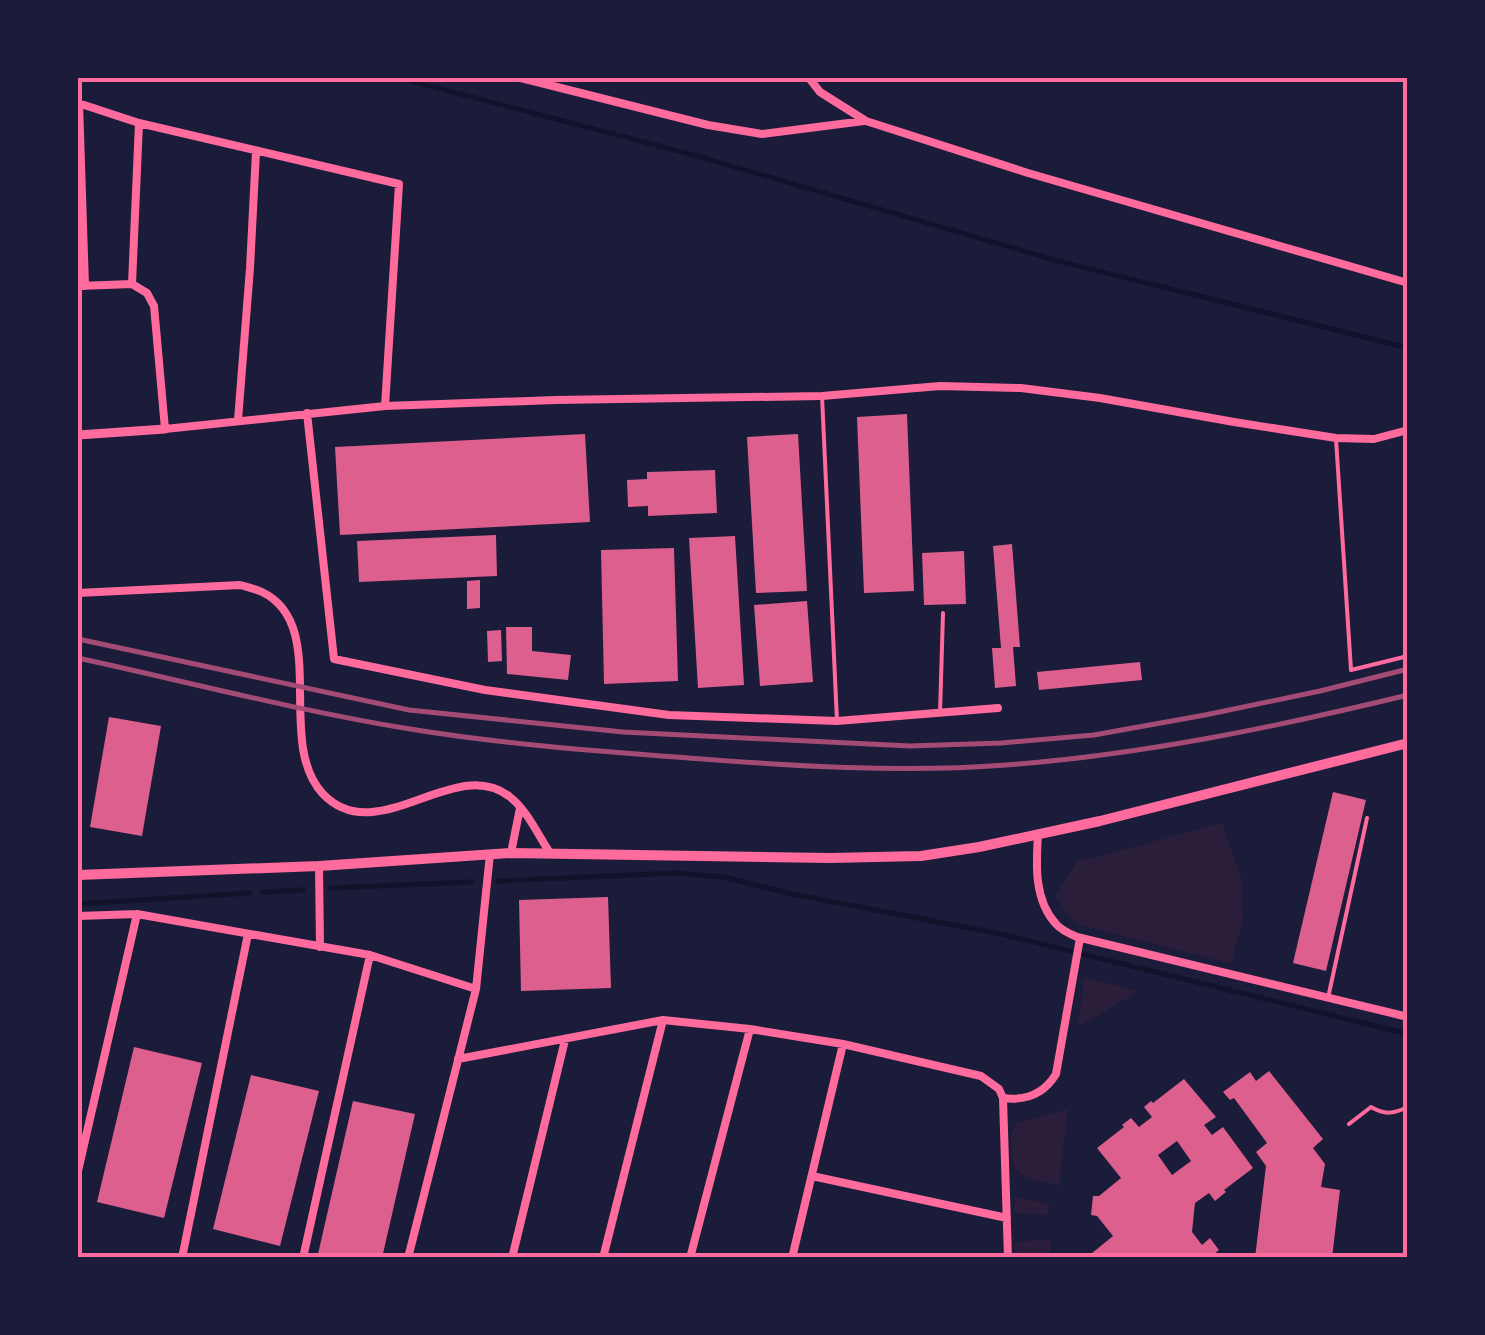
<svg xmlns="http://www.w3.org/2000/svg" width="1485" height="1335" viewBox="0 0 1485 1335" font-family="Manrope,sans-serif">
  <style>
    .green { fill: #2a1e3b }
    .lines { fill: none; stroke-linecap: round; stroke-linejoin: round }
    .stream { stroke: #12122b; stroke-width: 5 }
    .building { fill: #dd5f8e; fill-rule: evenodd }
    .service { stroke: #ff6b9d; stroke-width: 4 }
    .minor { stroke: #ff6b9d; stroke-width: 8 }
    .tertiary { stroke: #ff6b9d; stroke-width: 9 }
    .secondary { stroke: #ff6b9d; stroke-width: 10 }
    .rail { stroke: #a44b75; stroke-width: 5 }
    .neatline { fill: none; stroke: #ff6b9d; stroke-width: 4 }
  </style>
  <rect width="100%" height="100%" fill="#1b1b3a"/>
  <path class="green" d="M1222 823 1242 880 1243 920 1231 964 1074 923 1055 896 1077 862Z
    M1084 977 1139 991 1078 1027Z
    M1068 1109 1059 1186C1031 1177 1011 1181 1011 1148 1011 1137 1011 1132 1016 1123Z
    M1015 1197 1050 1204 1048 1215 1014 1213Z
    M1052 1239 1050 1257H1015L1014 1245 1017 1242Z"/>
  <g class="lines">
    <path class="stream" d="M399 78 690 154 1058 261 1408 348
      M498 881 675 873 723 877 792 894 1001 934 1408 1034
      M330 888 472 882
      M262 892 303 890
      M78 904 250 893"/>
  </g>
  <path class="building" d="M907 414 914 591 864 593 857 417Z
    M585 434 590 522 340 535 335 447Z
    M798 434 807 591 756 593 747 437Z
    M715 470 717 513 648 516V506L628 507 627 480 647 479V472Z
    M496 535 497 576 359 582 357 541Z
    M735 536 744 685 698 688 689 538Z
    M1012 544 1020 647H1013L1016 686 995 688 992 648H1001L993 546Z
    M674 548 678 681 604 684 601 550Z
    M964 551 966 604 924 605 922 553Z
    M480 580V608L467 609V581Z
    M807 601 813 682 760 686 754 605Z
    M506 627H532V651L571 655 568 680 507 674Z
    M501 630 502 661 488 662 487 631Z
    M1140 662 1142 680 1039 690 1037 672Z
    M109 717 161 726 142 836 90 827Z
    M1333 792 1366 800 1326 971 1293 963Z
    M608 897 611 988 521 991 519 900Z
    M134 1047 202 1063 164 1218 97 1202Z
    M1269 1071 1323 1139 1313 1148 1325 1164 1321 1187 1340 1190 1332 1258H1255L1266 1166 1256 1152 1267 1143 1234 1098 1230 1100 1223 1092 1250 1072 1256 1081Z
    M251 1075 319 1091 280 1246 213 1229Z
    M1184 1079 1216 1117 1204 1125 1212 1135 1223 1127 1253 1168 1224 1190 1226 1192 1215 1201 1209 1193 1195 1203 1192 1232 1202 1245 1210 1238 1219 1250 1216 1252 1221 1258H1165L1163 1255 1160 1258H1086L1113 1236 1097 1216 1091 1215 1093 1196H1099L1121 1178 1097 1148 1124 1127 1122 1125 1131 1118 1139 1127 1152 1117 1144 1107 1151 1101 1153 1103ZM1177 1141 1191 1161 1172 1175 1158 1155Z
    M353 1101 415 1114 382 1258H333L318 1254Z"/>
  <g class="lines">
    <path class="service" d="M822 396 837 721
      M1336 439 1351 670 1408 656
      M940 713 943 613
      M1328 998 1367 818
      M1349 1124 1371 1107C1385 1115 1393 1114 1408 1107"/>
    <path class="minor" d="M521 78 708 125 762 134 864 121
      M809 78 820 92 866 121 1028 173 1408 283
      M78 103 139 123 399 184 385 406
      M79 103 85 286
      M132 284 139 123
      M78 286 132 284 147 293 154 306 165 429 385 406 556 400 822 396 940 386 1021 388 1100 398 1234 422 1336 438 1374 439 1408 430
      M307 413 334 659 485 690 669 715 837 721 998 708
      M238 420 250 268 256 152
      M78 593 240 585C247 587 256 589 262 592 331 625 274 742 323 794 378 851 455 753 510 797 527 810 538 835 550 853
      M1038 835C1036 865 1034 900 1056 924 1061 930 1070 934 1077 937L1408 1017
      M511 853 520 808
      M319 866 320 947
      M78 916 137 914 370 955 476 989
      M458 1059 663 1020 750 1029 843 1044 981 1076 999 1089 1003 1098 1008 1258
      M1003 1098C1026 1101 1044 1094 1056 1074L1080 938
      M78 1171 137 914
      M812 1176 1007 1218
      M182 1258 248 934
      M303 1258 370 955
      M408 1258 476 989 490 854
      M512 1258 565 1040
      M603 1258 663 1020
      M690 1258 750 1029
      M792 1258 843 1044"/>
    <path class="tertiary" d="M78 435 165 429"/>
    <path class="secondary" d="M78 875 319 866 511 853 830 858 921 856 979 847 1100 821 1408 743"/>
    <path class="rail" d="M78 639 409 710 623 732 910 746 1001 743 1094 735 1205 715 1320 691 1408 669
      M78 658C188 682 299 711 410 729 502 744 596 751 688 758 793 766 901 773 1006 765 1141 755 1276 727 1408 695"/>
  </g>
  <rect width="1485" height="1335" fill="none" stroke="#1b1b3a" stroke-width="160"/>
  <rect x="80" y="80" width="1325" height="1175" class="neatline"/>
</svg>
